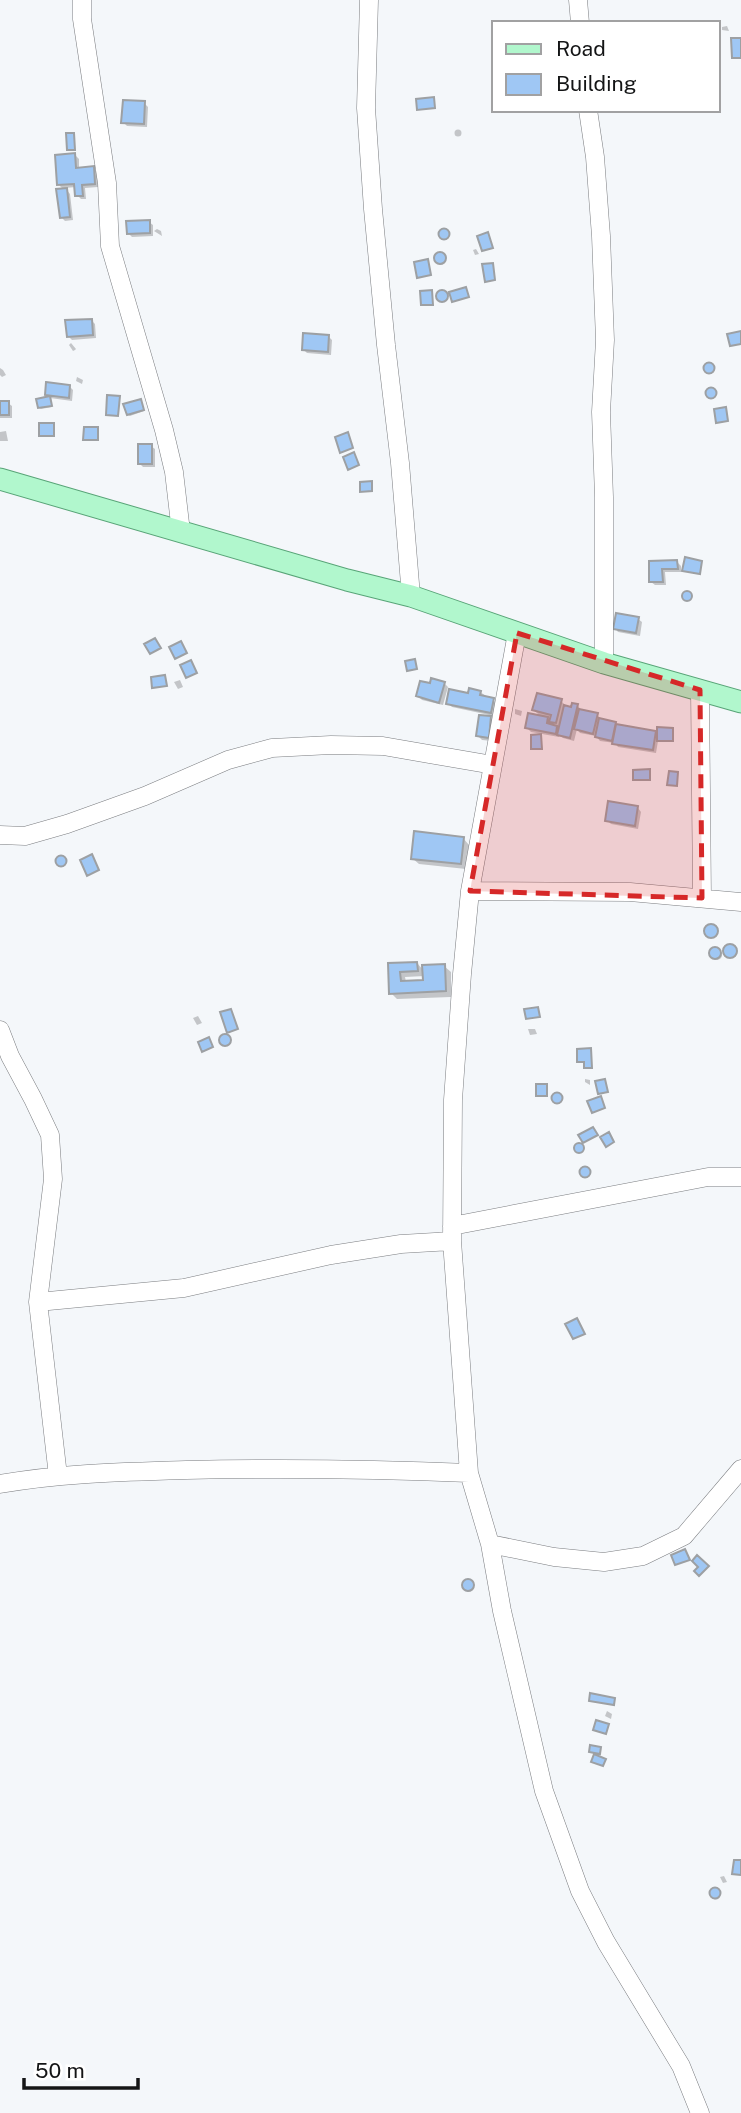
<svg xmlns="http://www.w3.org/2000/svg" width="741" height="2113" viewBox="0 0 741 2113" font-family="'Public Sans',sans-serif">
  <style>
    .shadow { fill: #0003; fill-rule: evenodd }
    .building { fill: #9fc7f4; stroke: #9da0a3; stroke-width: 2 }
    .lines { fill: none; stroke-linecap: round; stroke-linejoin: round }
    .minor-casing { stroke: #7b7d80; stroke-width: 19 }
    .major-casing { stroke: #58a477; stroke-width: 23 }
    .minor { stroke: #fff; stroke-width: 18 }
    .major { stroke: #b1f7cd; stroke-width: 21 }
    .marked { fill: #d62828; fill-opacity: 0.2; stroke: #d62828; stroke-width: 5; stroke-dasharray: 14 9; stroke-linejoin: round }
  </style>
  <rect width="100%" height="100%" fill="#f4f7fa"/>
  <path class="shadow" d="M727 26 729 31 722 30V27Z
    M144 103 148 107 147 127 127 126 123 122Z
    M454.5 133a3.5 3.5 0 1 1 7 0a3.5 3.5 0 1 1-7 0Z
    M75 155 79 159V169L93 168 97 172 98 187 85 188 86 199H81L77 195 76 187 65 188 70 194 73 220 65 221 61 217 64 190 59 185Z
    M149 222 153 225V236L132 237 128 233Z
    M157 229 161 231 162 236 154 231Z
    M440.5 235a4.5 4.5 0 1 1 9 0a4.5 4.5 0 1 1-9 0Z
    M476 249 479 254 475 255 473 250Z
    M436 260a5 5 0 1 1 10 0a5 5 0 1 1-10 0Z
    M438 297a5 5 0 1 1 10 0a5 5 0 1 1-10 0Z
    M91 320 95 324 96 338 72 340 68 336Z
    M329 337 332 340 331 355 307 353 304 350Z
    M71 343 76 349 75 350 73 351 69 345Z
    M705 369a5 5 0 1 1 10 0a5 5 0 1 1-10 0Z
    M0 368 3 370 6 375 2 377 0 375Z
    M77 377 83 380 82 384 76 381Z
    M69 386 73 390 72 401 50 398 52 407 41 409 39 408 50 398 47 394Z
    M708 394a4 4 0 1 1 8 0a4 4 0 1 1-8 0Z
    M142 402 144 411 130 416 128 415Z
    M0 403H8L12 406V418H0Z
    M6 431 8 441H0V432Z
    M151 446 155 449V467H143L139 463Z
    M677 562 681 566V572H665L666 585H655L651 582 650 563Z
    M684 597a4 4 0 1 1 8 0a4 4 0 1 1-8 0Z
    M638 619 642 622 640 636 618 632 615 628Z
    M180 680 183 687 178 689 174 682Z
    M444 683 448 687 443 705 422 700 418 696 431 685Z
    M480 692 497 703 494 716 452 707 448 703Z
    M561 701 565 705 564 707 573 709 578 706 581 710 597 715 601 719 617 726 655 733 659 737 672 730 674 742 658 741 656 753 618 747 615 743 600 741 596 736 580 733 577 729 574 741 563 738 560 735 559 737 531 732 527 728 542 718 534 710Z
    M515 709 522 711 521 716 515 714Z
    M490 718 494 721 492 741 482 740 478 736Z
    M638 808 641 812 638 829 611 824 607 820Z
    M463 838 469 845 466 869 419 864 412 858Z
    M57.5 862a4.5 4.5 0 1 1 9 0a4.5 4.5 0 1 1-9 0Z
    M706.5 932a5.5 5.5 0 1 1 11 0a5.5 5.5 0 1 1-11 0Z
    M726.5 952a5.5 5.5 0 1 1 11 0a5.5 5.5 0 1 1-11 0Z
    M712 955a5 5 0 1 1 10 0a5 5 0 1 1-10 0Z
    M417 963 424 971 444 966 451 972V997L397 999 391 993 390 964ZM425 976V982H406L405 977Z
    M198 1016 202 1023 197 1025 193 1018Z
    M528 1029H535L537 1034 530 1035Z
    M221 1041a5 5 0 1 1 10 0a5 5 0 1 1-10 0Z
    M585 1079 590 1080V1085L585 1082Z
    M553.5 1099a4.5 4.5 0 1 1 9 0a4.5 4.5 0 1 1-9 0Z
    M576 1149a4 4 0 1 1 8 0a4 4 0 1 1-8 0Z
    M581.5 1173a4.5 4.5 0 1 1 9 0a4.5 4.5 0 1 1-9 0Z
    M464 1587a5 5 0 1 1 10 0a5 5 0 1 1-10 0Z
    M607 1711 612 1714 611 1719 605 1716Z
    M724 1876 727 1882 723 1883 720 1877Z
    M711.5 1895a4.5 4.5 0 1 1 9 0a4.5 4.5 0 1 1-9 0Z"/>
  <path class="building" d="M731 38H741V58H732Z
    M434 97 435 108 417 110 416 99Z
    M123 100 145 101 144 124 121 123Z
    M66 133H74L75 150H67Z
    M75 153 76 168 94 166 95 184 82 185 83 196H75L74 184 57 185 55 155Z
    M67 188 70 217 60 218 56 189Z
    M150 220V233L127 234 126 221Z
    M438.5 234a5.5 5.5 0 1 1 11 0a5.5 5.5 0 1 1-11 0Z
    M488 232 493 248 482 251 477 236Z
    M434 258a6 6 0 1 1 12 0a6 6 0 1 1-12 0Z
    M428 259 431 275 417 278 414 262Z
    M493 263 495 280 485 282 482 264Z
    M466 287 469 297 452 302 449 292Z
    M436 296a6 6 0 1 1 12 0a6 6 0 1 1-12 0Z
    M432 290 433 305H421L420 291Z
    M92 319 93 335 67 337 65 320Z
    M741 331V344L730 346 727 334Z
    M303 333 329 335 328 352 302 350Z
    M703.5 368a5.5 5.5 0 1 1 11 0a5.5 5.5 0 1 1-11 0Z
    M46 382 70 385 69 398 45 395Z
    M705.5 393a5.5 5.5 0 1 1 11 0a5.5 5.5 0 1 1-11 0Z
    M107 395 120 396 118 416 106 415Z
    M50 396 52 406 38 408 36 399Z
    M141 399 144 410 127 415 123 404Z
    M0 401H9V415H0Z
    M726 407 728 421 716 423 714 409Z
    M39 423H54V436H39Z
    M84 427H98V440H83Z
    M348 432 353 448 340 453 335 437Z
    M138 444H152V464H138Z
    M354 452 359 465 348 470 343 457Z
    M372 481V491L360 492V482Z
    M685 557 702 561 700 574 682 571Z
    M677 560 678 569H662L663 582H649V561Z
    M682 596a5 5 0 1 1 10 0a5 5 0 1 1-10 0Z
    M616 613 639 617 636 633 613 629Z
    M155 638 161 648 150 654 144 644Z
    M181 641 187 653 175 659 169 647Z
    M415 659 417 669 407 671 405 661Z
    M191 660 197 673 186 678 180 665Z
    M165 675 167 686 152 688 151 677Z
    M431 678 445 682 439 703 416 696 420 681 430 683Z
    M469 688 481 691 480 695 494 698 491 713 446 704 449 689 468 693Z
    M537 693 562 699 556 723 549 722 551 715 532 710Z
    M572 703 578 704 570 738 557 735 564 705 571 707Z
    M579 709 598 713 593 734 574 729Z
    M528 713 548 717 547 723 557 726 556 734 525 728Z
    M479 715 491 716 489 738 476 736Z
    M599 718 616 722 612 741 595 737Z
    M616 724 656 731 653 750 612 744Z
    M657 727 673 728V741H657Z
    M541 734 542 749H531V735Z
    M650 769V780H633V770Z
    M669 771 678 772 677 786 667 785Z
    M608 801 638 806 635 826 605 821Z
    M414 831 464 837 461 864 411 859Z
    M92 854 99 870 87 876 80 860Z
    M55.5 861a5.5 5.5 0 1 1 11 0a5.5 5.5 0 1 1-11 0Z
    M704 931a7 7 0 1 1 14 0a7 7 0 1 1-14 0Z
    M723 951a7 7 0 1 1 14 0a7 7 0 1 1-14 0Z
    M709 953a6 6 0 1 1 12 0a6 6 0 1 1-12 0Z
    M417 962 418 971 400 972 401 981 423 980 422 965 445 964 446 991 389 994 388 963Z
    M538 1007 540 1017 526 1019 524 1009Z
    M231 1009 238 1029 227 1033 220 1012Z
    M219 1040a6 6 0 1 1 12 0a6 6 0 1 1-12 0Z
    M209 1037 213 1047 202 1052 198 1042Z
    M591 1048 592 1068H584V1062H577V1049Z
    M605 1079 608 1092 598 1094 595 1081Z
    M536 1084H547V1096H536Z
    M551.5 1098a5.5 5.5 0 1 1 11 0a5.5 5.5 0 1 1-11 0Z
    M601 1096 605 1108 592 1113 587 1101Z
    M593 1127 598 1135 583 1143 578 1135Z
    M609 1132 614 1142 606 1147 600 1137Z
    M574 1148a5 5 0 1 1 10 0a5 5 0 1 1-10 0Z
    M579.5 1172a5.5 5.5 0 1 1 11 0a5.5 5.5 0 1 1-11 0Z
    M577 1318 585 1334 573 1339 565 1324Z
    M685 1549 690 1560 675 1565 671 1555Z
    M697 1555 709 1566 699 1576 694 1571 698 1567 692 1561Z
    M462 1585a6 6 0 1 1 12 0a6 6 0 1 1-12 0Z
    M590 1693 615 1698 614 1705 589 1701Z
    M596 1720 609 1724 606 1734 593 1730Z
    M590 1745 601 1747 600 1754 589 1752Z
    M594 1754 606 1759 603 1766 591 1762Z
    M734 1860H741V1875L732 1874Z
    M709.5 1893a5.5 5.5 0 1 1 11 0a5.5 5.5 0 1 1-11 0Z"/>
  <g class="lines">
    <defs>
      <path id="minor" d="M82 0V19L107 183 110 246 164 430 174 472 181 532
        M369 0 366 108 373 209 386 345 400 463 411 596
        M578 0 580 23
        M588 110 595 157 601 236 605 340 601 412 604 497V663
        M517 633 470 891 462 974 453 1100 452 1241 469 1473 490 1544 502 1611 544 1791 580 1891 606 1942 681 2066 700 2113
        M700 690 702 898
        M0 835 25 836 67 824 145 796 228 760 272 748 331 745 383 746 493 765
        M470 891 630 892 741 902
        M0 1030 10 1056 33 1099 50 1135 53 1179 38 1302 58 1476
        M452 1226 708 1177H741
        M38 1302 184 1288 331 1255 401 1244 452 1241
        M0 1484C61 1473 124 1472 186 1470 280 1468 374 1469 469 1473
        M490 1544 554 1557 604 1562 643 1556 684 1536 741 1469"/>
      <path id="major" d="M0 479 347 580 411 596 604 663 741 702"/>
    </defs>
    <use href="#minor" class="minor-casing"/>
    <use href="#major" class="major-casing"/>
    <use href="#minor" class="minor"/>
    <use href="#major" class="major"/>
  </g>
  <path class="marked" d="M517 633 700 690 702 898 470 891Z"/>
  <rect x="492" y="21" width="228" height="91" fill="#ffffff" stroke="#a1a1a2" stroke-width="2"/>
  <rect x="506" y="44" width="35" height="10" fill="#b1f7cd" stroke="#a1a1a2" stroke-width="2"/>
  <text x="556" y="56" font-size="21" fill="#141516">Road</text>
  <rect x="506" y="74" width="35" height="21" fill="#9fc7f4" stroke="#a1a1a2" stroke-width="2"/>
  <text x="556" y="91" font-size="21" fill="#141516">Building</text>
  <path d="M24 2078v10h114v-10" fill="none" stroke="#141516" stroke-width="3.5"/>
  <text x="35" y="2078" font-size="21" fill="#141516" stroke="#ffffff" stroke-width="5" paint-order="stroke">50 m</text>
</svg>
